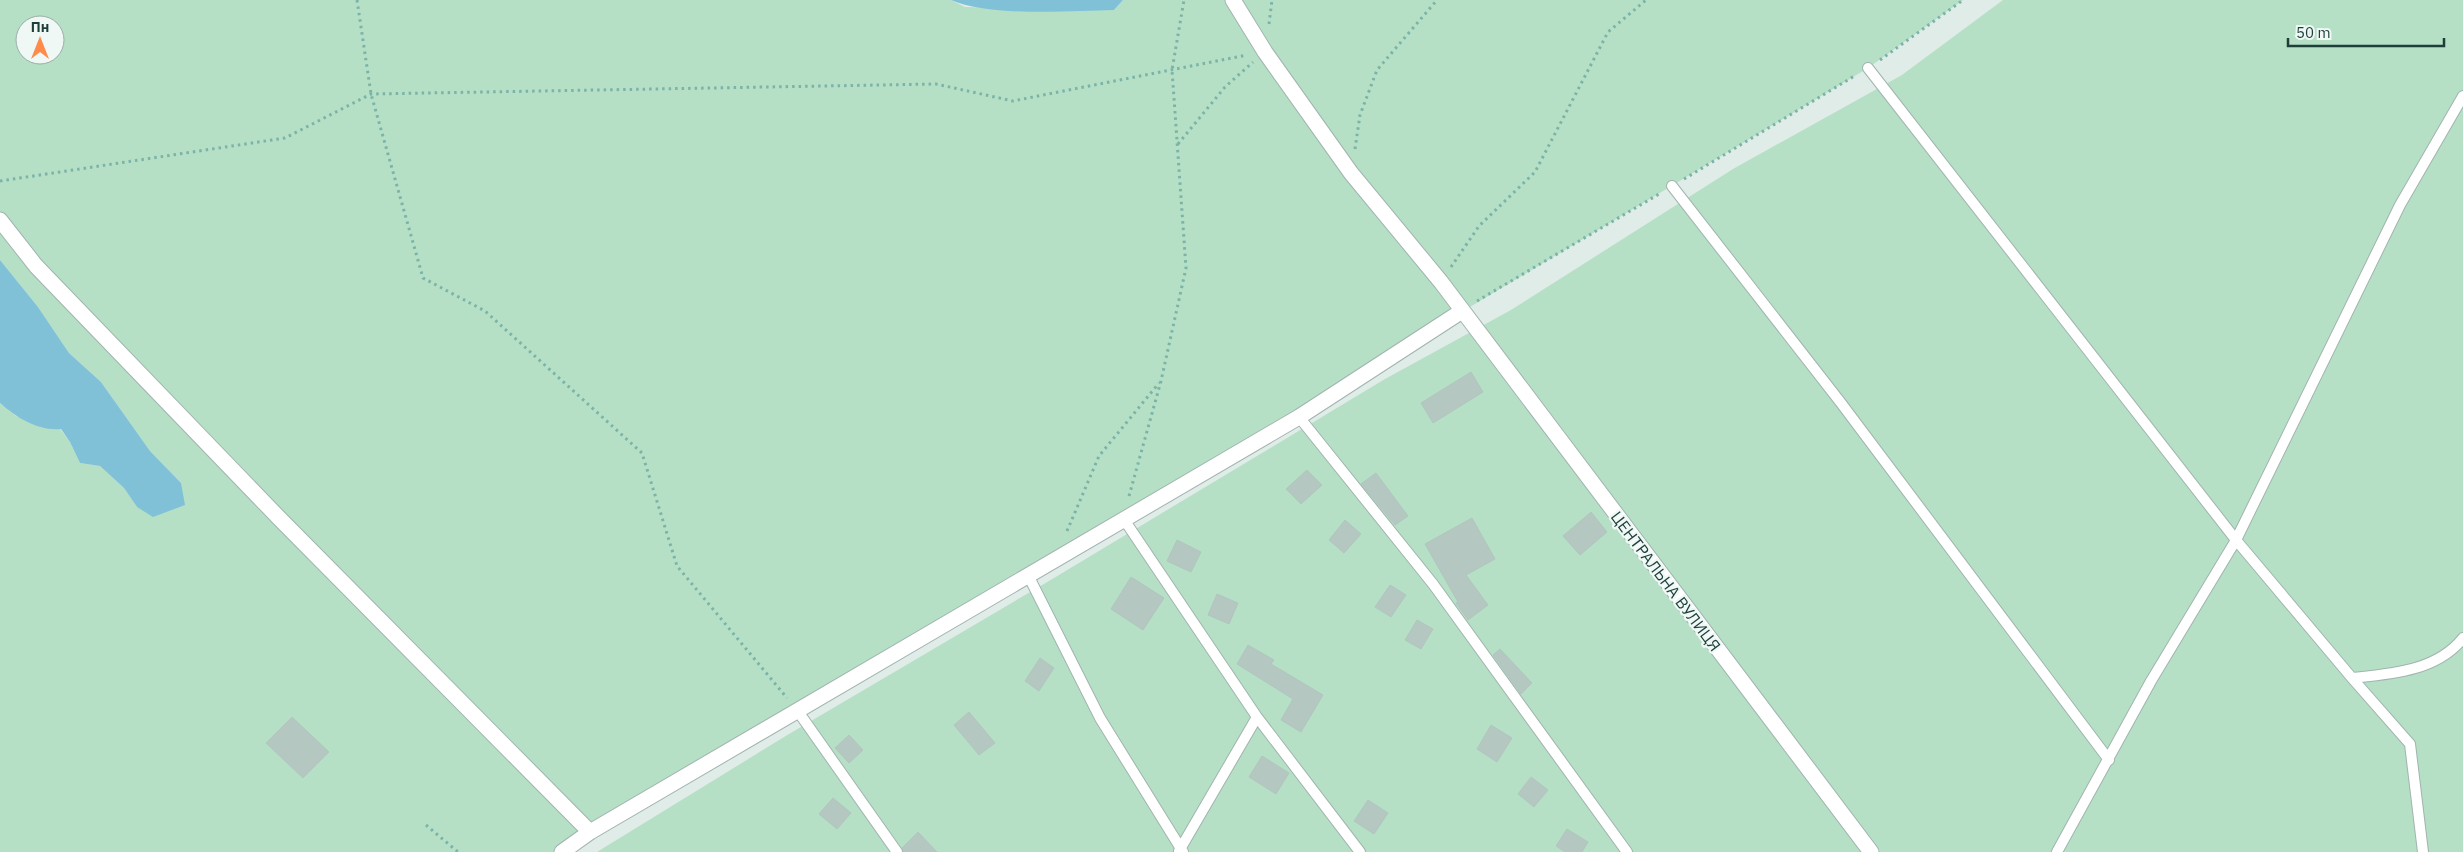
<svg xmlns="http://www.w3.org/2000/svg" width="2463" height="852" viewBox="0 0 2463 852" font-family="'IBM Plex Sans',sans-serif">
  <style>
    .green { fill: #b5e0c5; fill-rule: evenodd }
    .water { fill: #80c1d8 }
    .building { fill: #b4c7c1; stroke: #b0c6bf }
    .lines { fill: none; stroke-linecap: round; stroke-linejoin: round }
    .lane-casing { stroke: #a1b4af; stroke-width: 12 }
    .street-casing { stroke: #a1b4af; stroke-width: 17 }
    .path { stroke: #7bb3a8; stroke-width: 3; stroke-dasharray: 2.5 4; stroke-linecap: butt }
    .lane { stroke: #fff; stroke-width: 10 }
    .street { stroke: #fff; stroke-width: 15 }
    .labels { text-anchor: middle; stroke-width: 4.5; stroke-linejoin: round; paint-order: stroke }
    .street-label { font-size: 16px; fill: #1e3e39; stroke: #eff8f5 }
  </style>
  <rect width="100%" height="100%" fill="#dfece7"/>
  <path class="green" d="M0 0H951L965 7 1114 10 1123 0H1963L1868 68 562 852H0V403L16 416 60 429 70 442 80 463 100 466 124 488 137 507 181 483 150 451 101 382 69 353 38 307 0 260ZM25 25H55V55H25Z
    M2003 0H2463V852H597L789 734 1054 578 1385 379 1511 310 1733 169 1902 75Z"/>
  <path class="water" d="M951 0H1123L1114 10C1071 11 989 17 951 0Z
    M0 260 38 307 69 353 101 382 150 451 181 483 185 505 153 517 137 507 124 488 100 466 80 463 70 442 61 429C38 431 17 418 0 403Z"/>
  <path class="building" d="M1471 372 1483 392 1433 423 1421 403Z
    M1307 470 1322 485 1301 504 1286 489Z
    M1376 473 1408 516 1395 525 1361 484Z
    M1591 512 1607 532 1580 555 1563 536Z
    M1472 518 1495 559 1466 575 1488 605 1468 620 1456 603 1458 602 1425 544Z
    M1345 520 1361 534 1344 553 1329 540Z
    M1177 540 1201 552 1191 572 1167 561Z
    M1131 577 1164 598 1143 630 1111 609Z
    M1390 585 1406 595 1391 617 1375 607Z
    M1217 594 1238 603 1229 624 1208 615Z
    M1417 620 1433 629 1421 649 1405 640Z
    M1248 645 1274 660 1271 664 1323 695 1301 732 1281 720 1293 699 1237 664Z
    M1500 649 1532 683 1521 694 1493 655Z
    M1040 658 1054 668 1039 691 1025 681Z
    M969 712 995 743 979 755 954 725Z
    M292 717 329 752 303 778 266 743Z
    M1491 725 1512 738 1497 762 1477 749Z
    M849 735 863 750 849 763 835 748Z
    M1262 756 1289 773 1276 794 1249 777Z
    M1531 777 1548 790 1534 807 1518 794Z
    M833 798 851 813 837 829 819 814Z
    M1368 800 1388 813 1374 834 1354 821Z
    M1567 829 1588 842 1582 852H1565L1556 846Z
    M918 832 937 852H904L902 848Z"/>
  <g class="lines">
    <defs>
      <path id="lane" d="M1868 68 2236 540 2352 678 2410 744 2423 852
        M1672 186 1841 403 2109 760
        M1299 417 1433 584 1627 852
        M1123 518 1257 717 1360 852
        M1028 575 1100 718 1183 852
        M2352 678C2391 674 2437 671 2463 638
        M797 710 897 852
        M1179 851 1257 717
        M2057 852 2151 681 2236 540 2400 205 2463 96"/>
      <path id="street" d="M1233 0 1265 52 1351 173 1441 282 1871 852
        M0 220 36 266 279 518 590 832
        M562 852 590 832 1299 417 1462 311"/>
    </defs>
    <use href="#lane" class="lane-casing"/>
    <use href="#street" class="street-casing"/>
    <path class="path" d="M357 0 371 94 423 278 485 311 642 453 677 566 787 698
      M1269 24 1272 0
      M1880 60 1963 0
      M1178 144 1225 87 1253 62
      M1355 149 1360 115 1377 70 1437 0
      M1684 179 1856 75
      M0 181 285 138 371 94 936 84 1013 101 1247 55
      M1451 267 1479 226 1535 172 1608 32 1646 0
      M1477 301 1659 194
      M1129 496 1161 381 1186 268 1172 70 1184 0
      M1067 531 1099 456 1159 383
      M426 825 458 852"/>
    <use href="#lane" class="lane"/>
    <use href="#street" class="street"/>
  </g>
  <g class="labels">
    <g class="street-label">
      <text transform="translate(1666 581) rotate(53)" y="6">ЦЕНТРАЛЬНА ВУЛИЦЯ</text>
    </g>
  </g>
  <g transform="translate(40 40)"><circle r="24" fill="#eff8f5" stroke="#9baeaa"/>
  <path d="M0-4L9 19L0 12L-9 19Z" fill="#ff8a4a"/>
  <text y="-8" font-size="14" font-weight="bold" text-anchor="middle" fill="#1e3e39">Пн</text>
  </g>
  <path d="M2288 38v8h156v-8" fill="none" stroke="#1e3e39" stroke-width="2.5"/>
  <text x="2296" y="38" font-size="15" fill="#1e3e39" stroke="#eff8f5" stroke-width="4" paint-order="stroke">50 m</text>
</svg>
